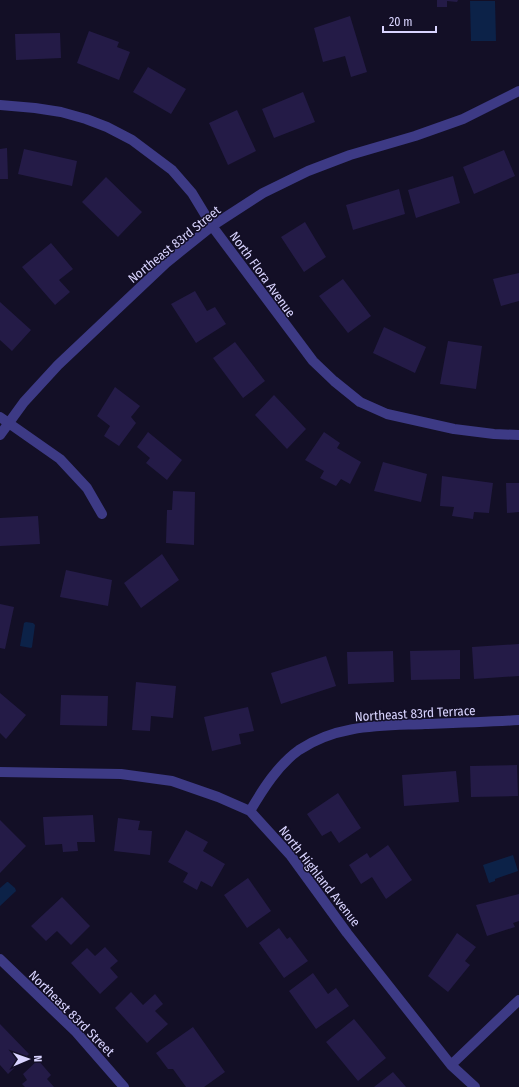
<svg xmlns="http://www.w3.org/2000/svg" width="519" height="1087" viewBox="0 0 519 1087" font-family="'Fira Sans Condensed',sans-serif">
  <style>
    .water { fill: #0c2248 }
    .building { fill: #241b47 }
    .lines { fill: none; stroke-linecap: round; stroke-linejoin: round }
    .minor { stroke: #3d3a85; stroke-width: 10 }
    .labels { text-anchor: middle; stroke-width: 3; stroke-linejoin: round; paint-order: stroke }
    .street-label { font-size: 13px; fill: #d9d4ff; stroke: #130f26 }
  </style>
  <rect width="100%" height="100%" fill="#130f26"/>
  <path class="water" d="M470 1H495L496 41H471Z
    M26 622 33 623 35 625 32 647 31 648 20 646 24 623Z
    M513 855 518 871 495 879V881L489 883 483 865Z
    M7 882H8L15 888 16 891 0 906V888Z"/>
  <path class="building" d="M437 0H458L457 2 447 1V7H437Z
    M350 16 367 72 351 77 345 56 323 62 314 28Z
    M89 31 119 42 117 47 130 52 119 80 77 63Z
    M60 33 61 58 16 60 15 34Z
    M148 67 186 89 171 114 133 92Z
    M303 92 315 122 274 138 262 109Z
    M237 110 256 151 228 165 209 123Z
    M7 148 8 179H0V149Z
    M24 149 77 161 72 186 18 174Z
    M504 150 515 176 474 194 463 167Z
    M453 176 460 203 416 218 408 190Z
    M106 177 142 212 118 237 82 202Z
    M399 189 405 214 353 230 346 205Z
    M305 222 326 257 304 272 281 237Z
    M51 243 73 269 59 280 70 292 55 305 22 267Z
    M519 273V301L501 306 493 279Z
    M343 279 371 316 348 333 319 296Z
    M195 291 207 311 215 307 226 324 196 343 171 304Z
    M0 302 31 330 12 351 0 340Z
    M384 327 426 347 415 373 373 353Z
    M448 341 482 346 476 389 440 384Z
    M235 342 265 381 243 398 213 358Z
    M115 387 140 406 131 417 136 423 119 446 104 436 110 426 97 416Z
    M274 395 306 429 287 449 255 415Z
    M148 432 182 460 167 480 146 463 150 458 137 447Z
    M324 432 340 443 337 448 361 462 350 484 341 479 336 486 320 478 324 471 305 460Z
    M383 462 427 474 421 502 374 491Z
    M442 476 493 483 489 513 474 512 473 519 452 516 454 507 440 506Z
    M506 483H519V512L507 513Z
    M173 491 195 492 194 545 166 543 167 510H172Z
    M38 516 40 544 0 546V518Z
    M162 554 179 580 141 608 124 583Z
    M66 570 112 580 108 606 60 597Z
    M0 604 14 607 5 649 0 648Z
    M519 644V676L474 679 472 647Z
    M460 650V679L411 680 410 651Z
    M393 651 394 682 348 684 347 652Z
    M326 656 336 686 281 704 271 673Z
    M136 682 176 686 173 718 151 716 150 731 132 730Z
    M0 693 26 715 6 739 0 733Z
    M61 695 108 696 107 726 60 725Z
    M248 707 254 731 239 734 241 744 212 751 204 717Z
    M517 765 518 796 471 797 470 766Z
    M456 771 459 802 404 806 402 775Z
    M338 793 361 828 339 843 331 831 322 836 307 814Z
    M93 815 95 842H77L78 851 63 852 62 844 45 845 43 817Z
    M118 818 140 821 138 830 152 831 150 855 114 851Z
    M0 820 26 846 0 873Z
    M186 830 208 842 203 851 225 864 212 887 201 881 197 890 183 882 188 873 168 862Z
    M388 845 412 880 386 899 372 877 361 884 349 865 367 853 370 858Z
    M248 878 271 911 247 928 224 895Z
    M519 894V921L513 923 515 927 487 936 476 905Z
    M62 897 90 926 71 945 57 931 46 941 31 926Z
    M279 928 287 939 290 937 308 961 284 978 259 943Z
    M457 933 476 947 465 961 470 965 448 992 428 976Z
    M105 947 118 961 110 968 118 977 100 994 71 963 87 948 95 956Z
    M313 973 328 994 336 988 349 1006 316 1029 289 991Z
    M131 992 143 1005 155 994 163 1004 155 1011 168 1024 147 1043 115 1008Z
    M354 1019 386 1058 358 1081 326 1042Z
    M0 1024 29 1054 8 1074 0 1065Z
    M193 1027 225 1072 204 1087H186L173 1069H168L156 1053Z
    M38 1060 51 1075 47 1079 54 1087H25L22 1084 27 1080 23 1074Z
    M393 1072 406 1087H374Z"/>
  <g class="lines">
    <path class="minor" d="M0 105 35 108 61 112 86 119 107 127 132 140 172 170 192 193 212 226 313 361 334 381 360 402 387 414 454 429 494 434 519 435
      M0 417 60 459 87 488 102 514
      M0 435 24 402 58 365 166 263 212 226 263 193 308 171 350 155 415 136 463 119 519 91
      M0 772 121 774 172 781 218 797 250 811 291 856 347 933 451 1065 475 1087
      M250 811C263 789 278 765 299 750 338 724 381 726 425 724 456 723 488 722 519 720
      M0 959 76 1032 124 1087
      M451 1065 519 1000"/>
  </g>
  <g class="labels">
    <g class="street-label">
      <text transform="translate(174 244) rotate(-39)" y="5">Northeast 83rd Street</text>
      <text transform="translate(263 274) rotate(54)" y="5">North Flora Avenue</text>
      <text transform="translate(415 713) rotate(-3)" y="5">Northeast 83rd Terrace</text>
      <text transform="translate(320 876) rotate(52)" y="5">North Highland Avenue</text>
      <text transform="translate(72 1013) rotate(45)" y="5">Northeast 83rd Street</text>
    </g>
  </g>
  <g transform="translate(28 1059) rotate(88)" stroke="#130f26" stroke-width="3" paint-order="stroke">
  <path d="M0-3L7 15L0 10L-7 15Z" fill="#d9d4ff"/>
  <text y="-6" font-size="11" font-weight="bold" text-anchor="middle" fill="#d9d4ff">N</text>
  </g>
  <path d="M383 26v6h53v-6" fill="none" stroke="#d9d4ff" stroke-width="2"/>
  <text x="389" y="26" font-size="12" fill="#d9d4ff" stroke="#130f26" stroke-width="3" paint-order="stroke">20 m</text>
</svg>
